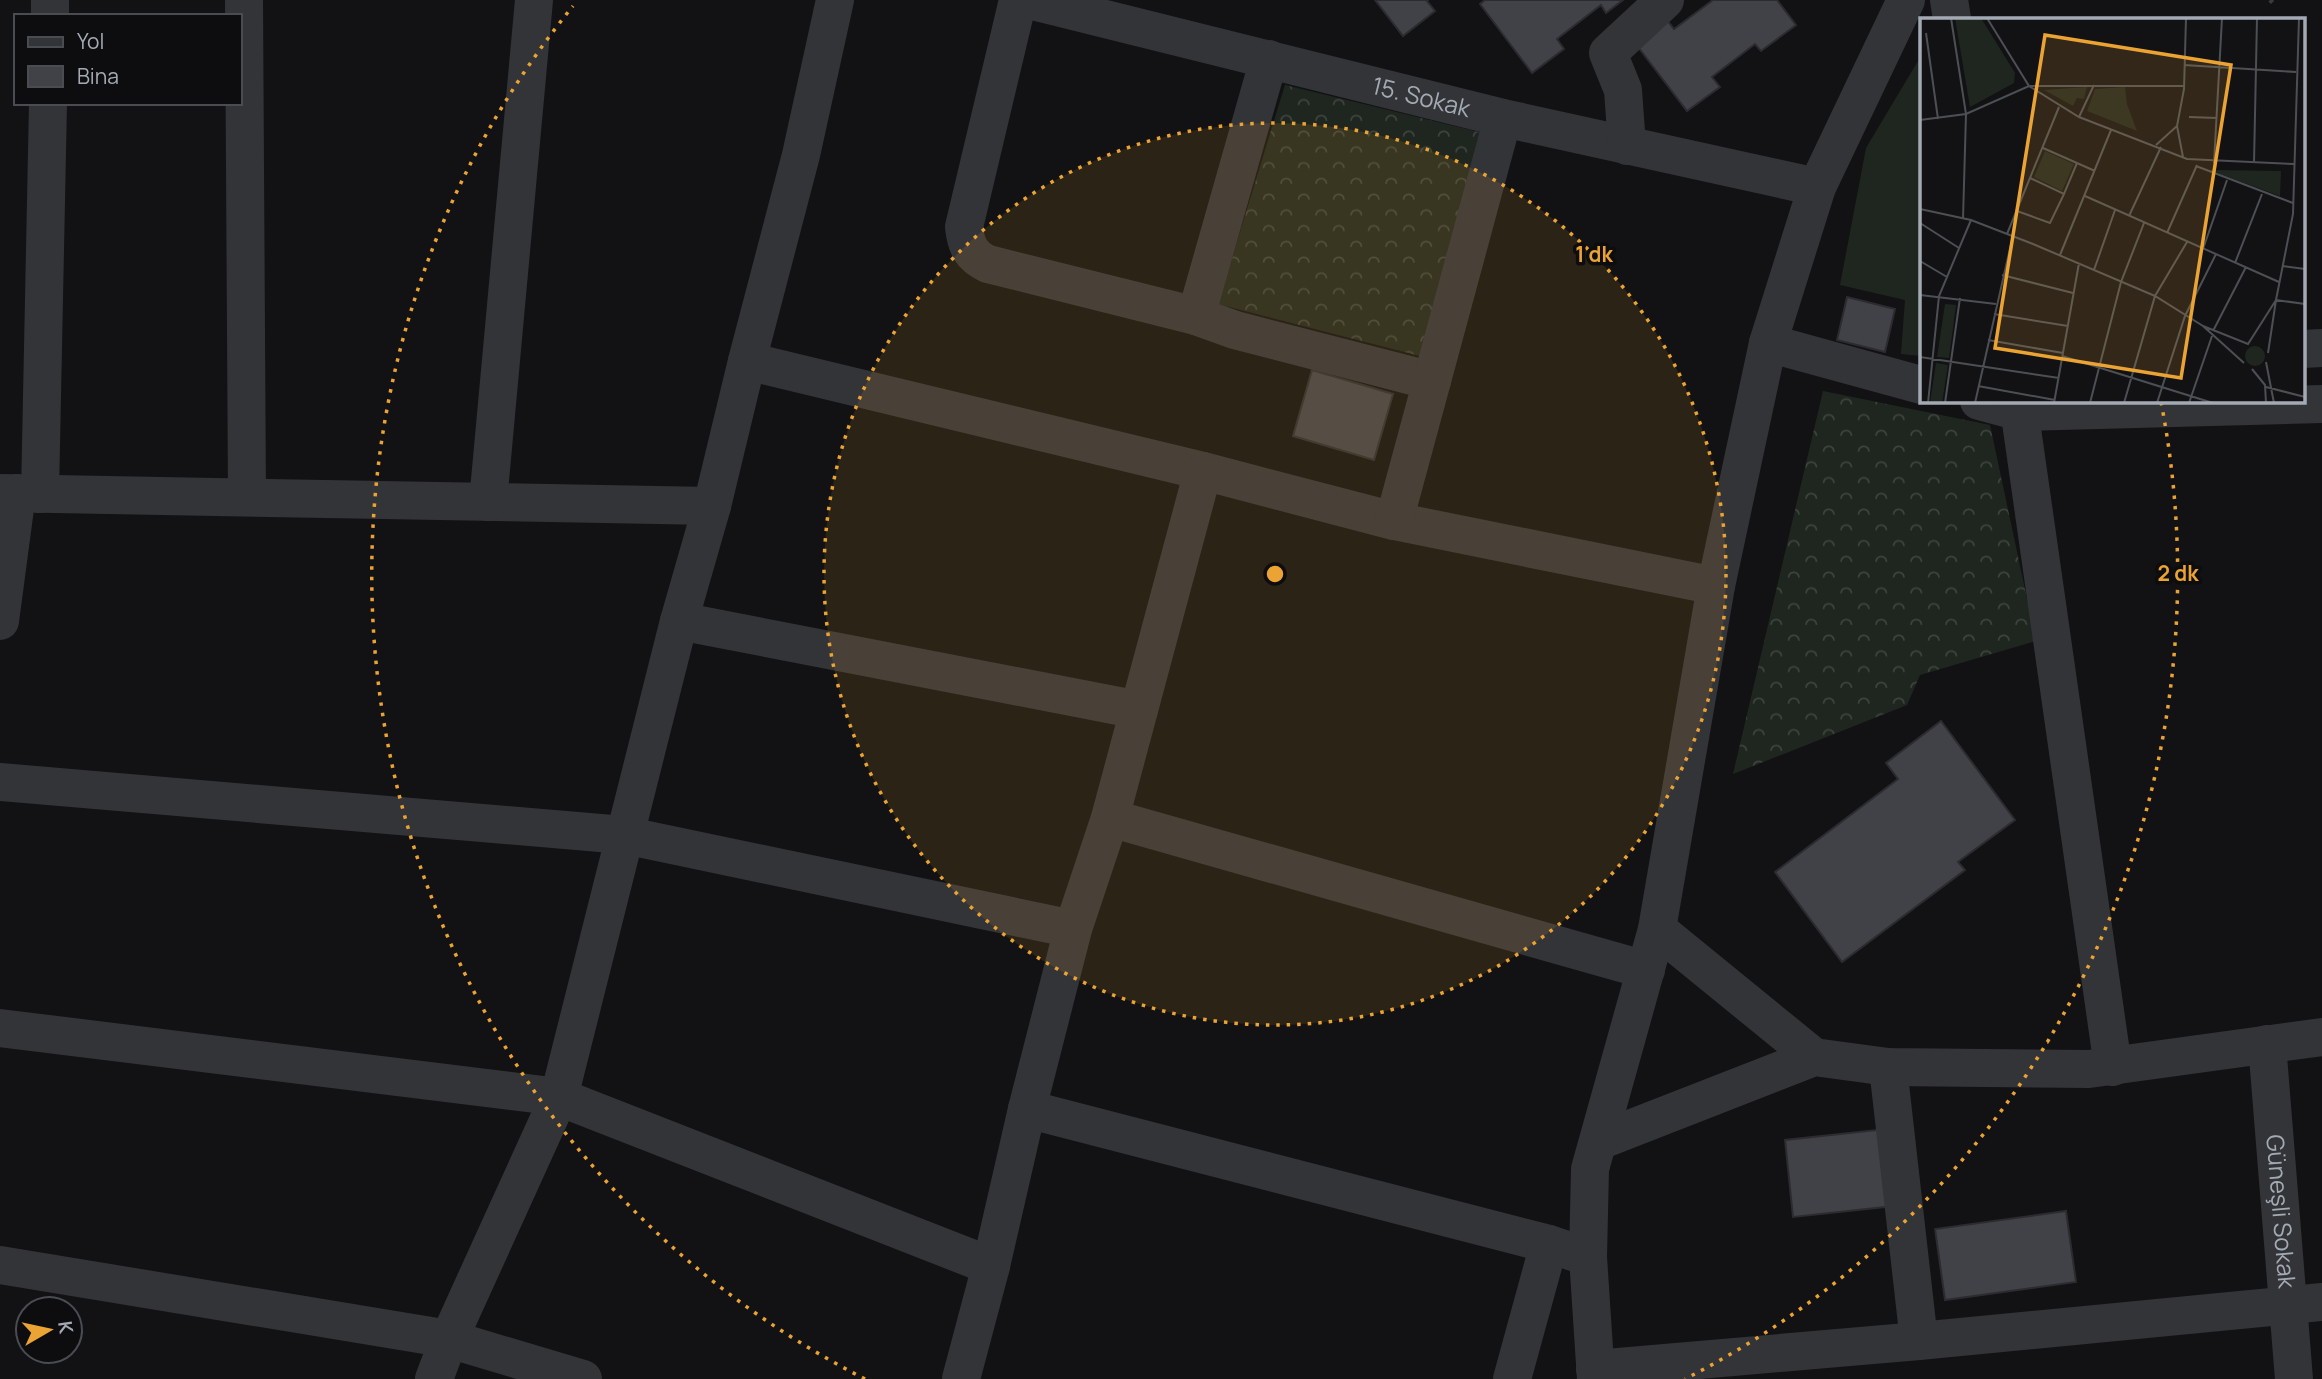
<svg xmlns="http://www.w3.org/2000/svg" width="2322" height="1379" viewBox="0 0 2322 1379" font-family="Manrope,sans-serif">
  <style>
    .grass { fill: #1f261f }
    .forest { fill: url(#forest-crowns) }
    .building { fill: #414247; stroke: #2c2c30; stroke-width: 2 }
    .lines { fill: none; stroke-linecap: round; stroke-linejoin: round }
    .path { stroke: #393b3f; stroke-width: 4.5; stroke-dasharray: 3.5 5; stroke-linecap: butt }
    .minor { stroke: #333438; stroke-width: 38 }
    .ring { fill: none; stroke: #eba433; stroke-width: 3.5; stroke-dasharray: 3.5 7 }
    .labels { text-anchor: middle; stroke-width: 7; stroke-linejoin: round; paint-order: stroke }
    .street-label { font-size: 24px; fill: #a4aab4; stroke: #0d0d0f }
    .inset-road { fill: none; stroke: #4c4f54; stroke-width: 2 }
    .view { fill: #eba433; fill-opacity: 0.15; stroke: #eba433; stroke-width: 3.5 }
    .inset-edge { fill: none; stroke: #a4aab4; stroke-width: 3.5 }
    .centre { fill: #eba433; stroke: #0d0d0f; stroke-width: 3.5 }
    .ring-label { font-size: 21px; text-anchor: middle; font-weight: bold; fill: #eba433; stroke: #0d0d0f; stroke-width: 7; stroke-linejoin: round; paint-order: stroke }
  </style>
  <defs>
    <pattern id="forest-crowns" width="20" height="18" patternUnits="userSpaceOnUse" patternTransform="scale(1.75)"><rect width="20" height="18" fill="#1f261f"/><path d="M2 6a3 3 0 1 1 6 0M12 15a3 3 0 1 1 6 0" fill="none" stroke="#3d433d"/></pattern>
  </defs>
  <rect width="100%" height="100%" fill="#121214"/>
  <path class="grass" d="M1921 56V356L1901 354 1905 300 1840 285 1866 148Z"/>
  <path class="forest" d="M1285 85 1487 134 1420 356 1218 304Z
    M1823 391 1990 425 2036 641 1920 675 1907 705 1733 774Z"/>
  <path class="building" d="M1375 0H1428L1427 1 1435 11 1403 36Z
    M1485 0H1623L1606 13 1601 5 1557 39 1564 49 1532 73 1480 4Z
    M1713 0H1777L1796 25 1761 51 1755 44 1712 77 1720 87 1687 111 1635 43 1666 19 1674 29Z
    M1847 297 1895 309 1885 352 1837 340Z
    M1312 370 1393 394 1374 460 1293 436Z
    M1941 721 2015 820 1958 862 1965 870 1842 962 1775 872 1898 779 1886 763Z
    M1886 1129 1894 1206 1793 1217 1785 1140Z
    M2066 1211 2076 1282 1945 1300 1935 1229Z"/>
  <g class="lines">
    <path class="path" d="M2270 0 2273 3"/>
    <g class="minor">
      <path d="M244 0 247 497"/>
      <path d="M1018 0 964 227C966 246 971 256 988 264L1196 316"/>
      <path id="s1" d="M1029 0 1503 118 1817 187"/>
      <path d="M1949 0 1952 19"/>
      <path d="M50 16V0"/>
      <path d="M1269 59 1196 316 1235 330 1432 381"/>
      <path d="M1627 146 1623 90 1608 53 1665 0"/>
      <path d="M1768 343 1921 385"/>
      <path d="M2303 349 2322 348"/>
      <path d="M747 361 1203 471 1394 521 1716 586"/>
      <path d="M1979 401 2020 412 2322 404"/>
      <path d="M2018 401 2113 1067"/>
      <path d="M0 493 712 506"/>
      <path d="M40 494 48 103"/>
      <path d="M488 502 534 0"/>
      <path d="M1394 521 1503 118"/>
      <path d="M0 621 17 493"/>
      <path d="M679 621 1139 710"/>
      <path d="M0 782 624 835 1073 929"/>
      <path d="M1110 818 1646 970"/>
      <path d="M1657 929 1814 1057"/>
      <path d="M0 1028 559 1097 991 1266"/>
      <path id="s2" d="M2267 1044 2294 1379"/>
      <path d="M1888 1067 1919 1341"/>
      <path d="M1027 1109 1549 1244 1588 1257"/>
      <path d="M1599 1141 1814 1057 1888 1067 2089 1069 2322 1037"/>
      <path d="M0 1265 449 1339 583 1379"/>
      <path d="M1595 1369 1919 1341 2322 1302"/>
      <path d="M434 1379 449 1339 559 1097 679 621 712 506 747 361 801 155 835 0"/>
      <path d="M961 1379 991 1266 1027 1109 1073 929 1110 818 1203 471"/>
      <path d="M1512 1379 1549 1244"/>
      <path d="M1596 1379 1588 1257 1590 1169 1657 929 1716 586 1768 343 1817 187 1906 0"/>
    </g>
  </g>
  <circle cx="1275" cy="574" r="451" fill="#eba433" fill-opacity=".12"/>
  <g class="ring">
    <circle cx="1275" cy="574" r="451"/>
    <path d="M865 1379A903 903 0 0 1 573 6M2161 402A903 903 0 0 1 1685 1379"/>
  </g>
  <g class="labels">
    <g class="street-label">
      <text dy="8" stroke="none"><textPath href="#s1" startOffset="404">15. Sokak</textPath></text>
      <text dy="8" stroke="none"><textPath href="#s2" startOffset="168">Güneşli Sokak</textPath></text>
    </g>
  </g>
  <g transform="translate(1920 18)">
    <rect width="385" height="385" fill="#121214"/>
    <path d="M61 0 95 55 94 65 50 89 35 0ZM167 69 164 81 157 80 153 88 124 72ZM25 286 36 287 29 340 17 339ZM325 338a10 10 0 1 1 20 0a10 10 0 1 1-20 0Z" fill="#1f261f"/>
    <path d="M205 69 207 86 217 113 167 93 175 71ZM125 133 154 146 142 173 114 159ZM289 152 361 153 360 178ZM16 345 28 347 22 385H10Z" fill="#1f261f"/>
    <path class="inset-road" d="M31 0 46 96 43 201M67 0 109 68 159 99 267 141 374 146M379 0 373 196 356 282 385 286M6 15 18 101M264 47 376 54M159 99 174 67M269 99 297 100M0 102 46 96 109 68H264M236 127 257 108M123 130 175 153M263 139 257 108 264 71 266 0M294 145 302 0M334 145 337 0M276 148 373 185M110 160 144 176 157 145M165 178 359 264M0 191 51 202 113 226 235 278 283 308M97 193 130 205 144 176M209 198 241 129M0 205 39 230M247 215 277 147M87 216 139 89M283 231 307 162M140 237 191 112M0 243 27 259M315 245 342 176M362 248 385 251M174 252 195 192M82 257 153 275M0 277 76 286M74 296 148 308M293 313 326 249M68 322 143 335M142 338 293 385M0 339 139 360M346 344 354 385M324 345 283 308 328 326 356 282 348 335M332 351 345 367 346 385M58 368 135 382M346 369 385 379M8 385 19 278 51 202M25 385 40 280M55 385 93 217M134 385 159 245M170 385 201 264 224 205M204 385 235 278 267 224M237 385 265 298 296 236M269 385 292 318"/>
    <path class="view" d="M125 17 311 47 261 360 75 330Z"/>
    <rect width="385" height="385" class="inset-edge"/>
  </g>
  <circle cx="1275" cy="574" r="10" class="centre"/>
  <g class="ring-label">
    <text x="1594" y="262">1 dk</text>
    <text x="2178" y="581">2 dk</text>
  </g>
  <rect x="14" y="14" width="228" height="91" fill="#0d0d0f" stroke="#494c51" stroke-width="2"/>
  <rect x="28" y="37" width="35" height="10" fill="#333438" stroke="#494c51" stroke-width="2"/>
  <text x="77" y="49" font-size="21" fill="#a4aab4">Yol</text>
  <rect x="28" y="66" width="35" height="21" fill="#414247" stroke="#494c51" stroke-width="2"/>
  <text x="77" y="84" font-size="21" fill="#a4aab4">Bina</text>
  <g transform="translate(49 1330) rotate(81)"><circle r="33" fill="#0d0d0f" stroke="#494c51" stroke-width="2"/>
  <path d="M0-5L12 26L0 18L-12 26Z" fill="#eba433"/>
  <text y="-10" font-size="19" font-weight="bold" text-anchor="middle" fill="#a4aab4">K</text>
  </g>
</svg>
